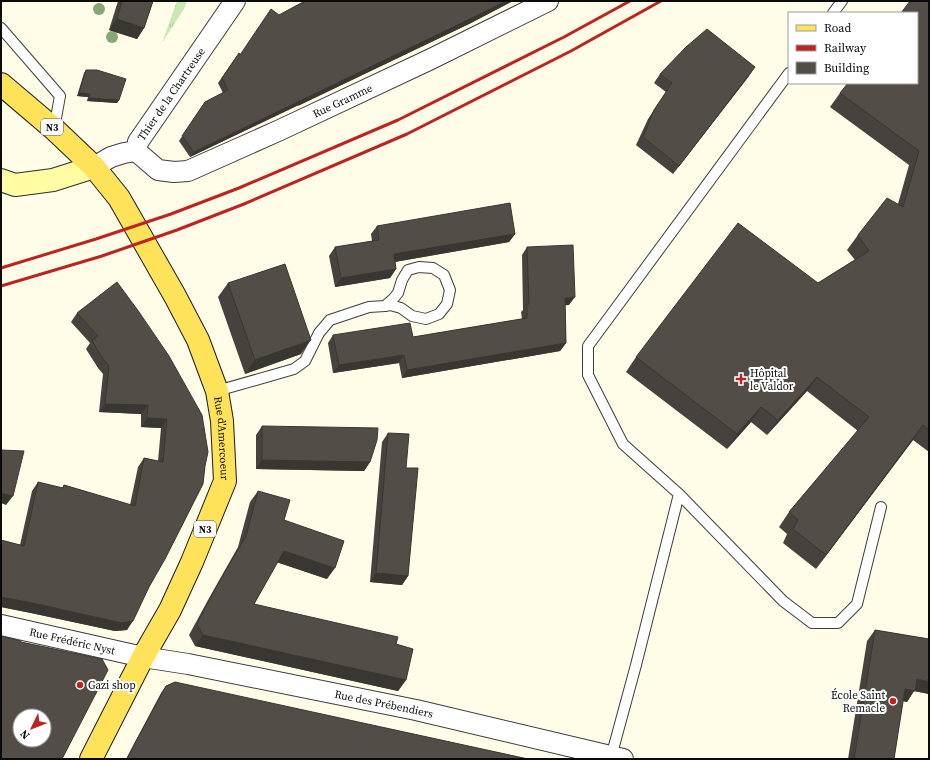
<svg xmlns="http://www.w3.org/2000/svg" width="930" height="760" viewBox="0 0 930 760" font-family="'Source Serif 4',serif">
  <style>
    .grass { fill: url(#grass-tufts) }
    .lines { fill: none; stroke-linecap: round; stroke-linejoin: round }
    .service-casing { stroke: #3d3d3d; stroke-width: 12 }
    .minor-casing { stroke: #3d3d3d; stroke-width: 22 }
    .secondary-casing { stroke: #2c2c2c; stroke-width: 24 }
    .primary-casing { stroke: #1b1b1b; stroke-width: 24 }
    .service { stroke: #fff; stroke-width: 10 }
    .minor { stroke: #fff; stroke-width: 20 }
    .secondary { stroke: #fffca3; stroke-width: 22 }
    .primary { stroke: #fde25a; stroke-width: 22 }
    .rail { stroke: #bd2420; stroke-width: 3 }
    .tree { fill: #86a877 }
    .wall { fill: #47423d }
    .shaded-wall { fill: #3a3632 }
    .building { fill: #534d47; stroke: #3a3632; fill-rule: evenodd }
    .poi-dot { fill: #bd2420; stroke: #fff; stroke-width: 1.5 }
    .labels { text-anchor: middle; stroke-width: 4; stroke-linejoin: round; paint-order: stroke }
    .shield { fill: #fff; stroke: #545454; stroke-width: 1 }
    .shield-label { font-size: 10px; font-weight: bold; fill: #0a0a0a }
    .street-label { font-size: 11px; fill: #0a0a0a; stroke: #fff }
    .poi-label { font-size: 11px; fill: #0a0a0a; stroke: #fff; text-anchor: start }
  </style>
  <defs>
    <pattern id="grass-tufts" width="24" height="20" patternUnits="userSpaceOnUse"><rect width="24" height="20" fill="#cae9b1"/><path d="M3 7l-1-3M5 7V3M7 7l1-3M15 17l-1-3M17 17v-4M19 17l1-3" fill="none" stroke="#acc697"/></pattern>
  </defs>
  <rect width="100%" height="100%" fill="#fffce8"/>
  <path class="grass" d="M177 1H187L184 9 162 43Z"/>
  <g class="lines">
    <defs>
      <path id="service" d="M833 13 842 1
        M1 28 60 96 54 129
        M217 391 294 369 305 361 319 333 330 320 369 307 385 306 390 305 401 308 412 316 426 319 439 314 447 304 450 290 444 275 433 268 419 267 408 270 402 280 398 293 393 299 385 306
        M679 494 623 444 588 375V346L789 73
        M611 757 636 665 679 494 783 601 812 623H838L857 604 881 507"/>
      <g id="minor">
        <path id="s1" d="M136 151 158 170 174 172 188 171 280 130 431 59 548 1"/>
        <path id="s2" d="M94 167 111 157 124 153 136 151 138 142 235 1"/>
        <path id="s3" d="M1 625 143 657 188 664 416 710 623 759"/>
      </g>
      <path id="secondary" d="M1 180 15 185 53 180 94 167"/>
      <g id="primary">
        <path id="s4" d="M1 84 54 129 94 167 119 198 175 296 198 340 217 391 222 421 225 481 192 562 170 610 143 657 91 759"/>
      </g>
    </defs>
    <use href="#service" class="service-casing"/>
    <use href="#minor" class="minor-casing"/>
    <use href="#secondary" class="secondary-casing"/>
    <use href="#primary" class="primary-casing"/>
    <use href="#service" class="service"/>
    <use href="#minor" class="minor"/>
    <use href="#secondary" class="secondary"/>
    <use href="#primary" class="primary"/>
    <path class="rail" d="M1 268 96 239 171 214 239 188 398 120 564 37 630 1
      M1 286 102 256 177 230 244 204 407 134 571 51 661 1"/>
  </g>
  <g class="tree">
    <circle cx="99" cy="9" r="6"/>
    <circle cx="112" cy="37" r="6"/>
  </g>
  <path class="wall" d="M118 1H153L144 28 137 39 109 30Z
    M305 1H513L471 23 190 157 179 141 205 102 223 93 218 83 239 53 240 55 279 15Z
    M929 1V452L913 440 816 569 783 543 787 534 779 527 789 512 858 431 807 391 767 435 751 422 727 449 626 372 636 357 818 283 855 260 847 250 858 235 898 204 909 165 830 107 840 93Z
    M86 70 119 100 117 103 87 101 88 97 77 96 84 73Z
    M660 74 749 76 673 174 636 145 648 119 666 92 654 83Z
    M377 226 515 234 509 242 395 262 396 269 390 278 335 287 329 256 335 247 372 241 371 234Z
    M527 247 569 305H565L566 343 560 351 402 378 399 363 333 373 328 343 333 335 413 337 522 319 521 312 523 310 522 255Z
    M228 283 301 354 245 374 218 297Z
    M77 313 202 415 149 587 127 630 115 631 31 613 1 607V540L20 545 32 491 38 482 62 488 64 485 130 505 138 467 144 458 158 461 161 428 141 427V414L99 412 103 374 98 368 86 349 90 343 71 322Z
    M262 426 370 462 364 471 256 469V435Z
    M388 433 406 468 408 576 402 585 370 582 382 442Z
    M258 491 284 520 327 579 277 562 254 604 396 644 406 680 398 691 195 646 189 635 208 600 238 547 250 502Z
    M875 630 929 639V694L914 691 907 702 903 701 894 759H848L867 641Z
    M166 686 528 759H126L161 693Z"/>
  <path class="shaded-wall" d="M506 1H513L471 23 298 106 301 101Z
    M117 19 144 28 137 39 109 30Z
    M755 67 749 76 673 174 679 166Z
    M79 93 90 94 88 97 77 96Z
    M89 98 119 100 117 103 87 101Z
    M301 100 298 105 242 132 190 157 194 152Z
    M515 234 509 242 388 263 394 254Z
    M396 269 390 278 335 287 341 278Z
    M575 297 569 305 559 306 565 298Z
    M311 340 301 354 245 374 255 360Z
    M566 343 560 351 402 378 407 370Z
    M404 355 399 363 333 373 339 365Z
    M817 377 807 391 767 435 778 420Z
    M105 404 148 405 141 414 99 412Z
    M761 407 751 422 727 449 737 434Z
    M147 418 167 419 161 428 141 427Z
    M923 425 913 440 816 569 826 555Z
    M262 460 370 462 364 471 256 469Z
    M1 493 13 496 6 505 1 503Z
    M284 551 335 568 327 579 276 562Z
    M376 573 408 576 402 585 370 582Z
    M1 597 133 621 127 630 115 631 31 613 1 607Z
    M203 635 406 680 398 691 195 646Z
    M917 679 929 682V694L914 691 907 702 897 700 905 689Z"/>
  <path class="building" d="M122 1H153L144 28 117 19Z
    M305 1H506L474 17 194 152 182 136 205 102 228 90 222 78 239 53 240 55 271 9 279 15Z
    M910 1H929V430L923 425 826 555 793 529 798 520 789 512 869 417 817 377 778 420 761 407 737 434 636 357 738 223 818 283 869 251 858 235 887 198 903 207 919 151 840 93 848 83H917V13H901Z
    M707 29 755 67 679 166 643 137 654 110 672 83 660 74 686 47Z
    M86 70H97L126 79 119 100 89 98 90 94 79 93Z
    M510 203 515 234 394 254 396 269 341 278 335 247 379 240 377 226Z
    M573 245 575 297 565 298 566 343 407 370 404 355 339 365 333 335 410 323 413 337 527 318V304H529L527 247Z
    M285 264 311 340 255 360 228 283Z
    M117 282 139 312 169 356 202 415 208 452 205 466 203 484 165 559 149 587 133 621 122 623 37 604 1 597V540L24 546 38 482 63 488 64 485 135 506 144 458 163 462 167 419 147 418 148 405 105 404 109 366 104 360 92 341 98 336 77 313Z
    M262 426 378 428 377 440 370 462 262 460Z
    M388 433 409 434 406 468H418L408 576 376 573Z
    M1 450 24 451 13 496 1 493Z
    M258 491 290 500 284 520 344 541 335 568 284 551 254 604 398 637 396 644 413 649 406 680 203 635 197 624 215 589 246 536Z
    M875 630 929 639V682L917 679 915 691 905 689 894 759H854Z
    M1 636 21 641V642L102 659 108 670 62 759H1ZM20 716H44V740H20Z
    M175 682 528 759H127L135 743 166 686Z"/>
  <g class="poi-dot">
    <path d="M739 373h4v4h4v4h-4v4h-4v-4h-4v-4h4z"/>
    <circle cx="80" cy="685" r="4"/>
    <circle cx="893" cy="701" r="4"/>
  </g>
  <g class="labels">
    <g class="shield">
      <rect x="41" y="119" width="22" height="16" rx="3"/>
      <rect x="194" y="521" width="22" height="16" rx="3"/>
    </g>
    <g class="shield-label">
      <text x="52" y="131">N3</text>
      <text x="205" y="533">N3</text>
    </g>
    <g class="street-label">
      <text dy="4" stroke="none"><textPath href="#s2" startOffset="113">Thier de la Chartreuse</textPath></text>
      <text dy="4" stroke="none"><textPath href="#s1" startOffset="229">Rue Gramme</textPath></text>
      <text dy="4" stroke="none"><textPath href="#s4" startOffset="429">Rue d'Amercoeur</textPath></text>
      <text dy="4" stroke="none"><textPath href="#s3" startOffset="73">Rue Frédéric Nyst</textPath></text>
      <text dy="4" stroke="none"><textPath href="#s3" startOffset="391">Rue des Prébendiers</textPath></text>
    </g>
    <g class="poi-label">
      <text x="750" y="377">Hôpital<tspan x="750" dy="13">le Valdor</tspan></text>
      <text x="88" y="689">Gazi shop</text>
      <text x="885" y="699" text-anchor="end">École Saint<tspan x="885" dy="13">Remacle</tspan></text>
    </g>
  </g>
  <rect width="930" height="760" fill="none" stroke="#0a0a0a" stroke-width="4"/>
  <rect x="788" y="12" width="130" height="72" fill="#ffffff" stroke="#9d9d9d"/>
  <rect x="796" y="25" width="20" height="6" fill="#fde25a" stroke="#9d9d9d"/>
  <text x="824" y="32" font-size="12" fill="#0a0a0a">Road</text>
  <rect x="796" y="45" width="20" height="6" fill="#bd2420" stroke="#9d9d9d"/>
  <text x="824" y="52" font-size="12" fill="#0a0a0a">Railway</text>
  <rect x="796" y="62" width="20" height="12" fill="#534d47" stroke="#9d9d9d"/>
  <text x="824" y="72" font-size="12" fill="#0a0a0a">Building</text>
  <g transform="translate(32 728) rotate(227)"><circle r="19" fill="#ffffff" stroke="#9d9d9d"/>
  <path d="M0-3L7 15L0 10L-7 15Z" fill="#bd2420"/>
  <text y="-6" font-size="11" font-weight="bold" text-anchor="middle" fill="#0a0a0a">N</text>
  </g>
</svg>
